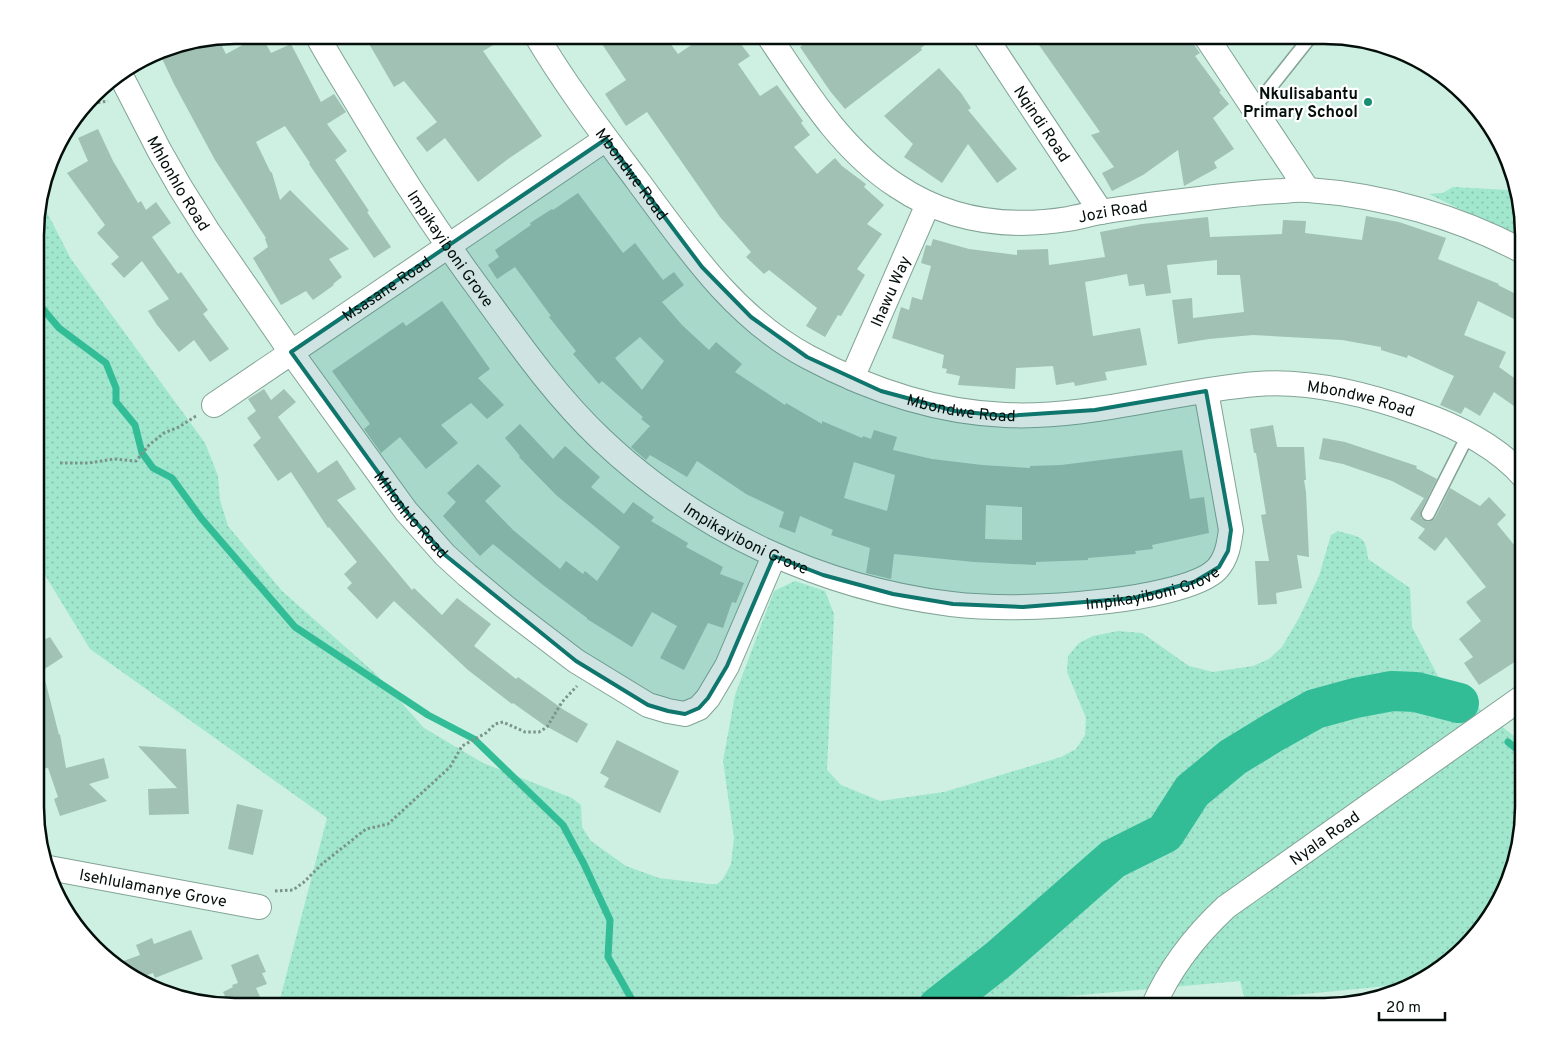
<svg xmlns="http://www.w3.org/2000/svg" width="1559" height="1042" viewBox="0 0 1559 1042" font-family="Overpass,sans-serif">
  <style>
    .grass { fill: url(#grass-dots) }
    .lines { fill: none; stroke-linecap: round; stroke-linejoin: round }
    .stream { stroke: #32bd97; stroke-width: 7 }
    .river { stroke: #32bd97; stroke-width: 40 }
    .building { fill: #a0c1b4; fill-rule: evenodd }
    .service-casing { stroke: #82a396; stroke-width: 15 }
    .minor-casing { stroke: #82a396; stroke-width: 26 }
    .path { stroke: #7b948a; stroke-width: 3; stroke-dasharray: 2.5 2.5; stroke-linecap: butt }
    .service { stroke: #fff; stroke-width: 12 }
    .minor { stroke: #fff; stroke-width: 24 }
    .marked { fill: #0f766e; fill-opacity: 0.2; stroke: #0f766e; stroke-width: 4; stroke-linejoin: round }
    .poi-dot { fill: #198e70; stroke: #fff; stroke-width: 2 }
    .labels { text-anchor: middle; stroke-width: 4.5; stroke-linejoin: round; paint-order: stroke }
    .poi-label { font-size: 16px; font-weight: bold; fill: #040f0b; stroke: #fff; text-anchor: end }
    .street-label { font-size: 16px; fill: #040f0b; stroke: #fff }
    .rim { fill: none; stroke: #040f0b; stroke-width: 2.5 }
  </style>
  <defs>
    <pattern id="grass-dots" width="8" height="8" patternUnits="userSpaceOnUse" patternTransform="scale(1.25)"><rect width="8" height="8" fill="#a0e7ce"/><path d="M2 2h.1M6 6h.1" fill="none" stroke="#88c5b0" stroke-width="1.8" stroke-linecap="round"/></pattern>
  </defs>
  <rect width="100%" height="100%" fill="#cdf0e2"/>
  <path class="grass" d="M1511 179 1524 222V241L1429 194 1443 193 1453 187 1509 190Z
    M40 199 71 259 205 443 218 476 220 500 228 526 282 591 376 674 424 728 483 763 572 798 581 805 582 827 591 841 626 866 659 878 709 884H717L723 879 731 864 734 838 723 761 735 695 774 591 795 581 825 591 834 614 827 770 841 785 880 801 944 792 1061 757 1076 749 1085 735 1086 718 1067 672 1068 656 1079 643 1093 636 1118 631 1142 633 1189 666 1213 672 1253 666 1269 659 1282 647 1300 616 1319 576 1331 535 1338 531C1360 538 1366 534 1368 559L1410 588 1412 627 1438 676 1524 744V820L1513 871 1490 919 1424 980 1417 983 1245 1000 1240 981 1059 997 1051 1007H278L327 818 90 649 37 562V209Z"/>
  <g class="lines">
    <path class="stream" d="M37 302 59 328 106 363 116 388V402L135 425 142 453 153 468 172 478 201 518 295 627 428 715 474 739 563 825 584 864 610 920 608 957 636 1007
      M1508 742 1524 755"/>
    <path class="river" d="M938 1007 999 959 1113 859 1165 833 1192 791 1233 757 1274 732 1315 709 1355 698 1392 691 1416 692 1459 703"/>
  </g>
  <path class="building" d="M261 35 271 53 291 44 321 102 334 94 346 112 327 124 347 151 335 160 369 211 367 212 391 247 374 258 309 164 310 163 285 126 256 142 270 171 272 173 280 200 290 190 349 249 329 259 342 277 333 284 334 285 313 300 306 291 281 305 253 258 268 247 265 239 266 238 215 160 174 84 158 50 181 46 183 51 204 41 218 38 226 54Z
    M364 35H511L483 51 542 136 508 159 478 182 445 138 427 152 416 138 437 122 404 81 394 87Z
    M596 35H656L661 43 667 39 678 54 706 35H734L750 56 738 64 760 96 777 85 803 121 801 123 810 135 794 147 817 174 835 158 842 166 866 184 864 187 884 205 867 224 882 234 857 269 865 275 841 316 838 315 825 337 806 326 817 308 769 270 764 274 746 257 751 252 720 217 647 112 626 126 605 94 626 80Z
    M817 35H938L921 48 922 50 845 109 830 91 800 47Z
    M1032 35H1187L1200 53 1195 56 1221 91 1219 92 1229 104 1213 118 1234 149 1214 162 1217 168 1184 186 1178 150 1143 175 1112 191 1102 173 1114 167 1091 135 1100 132Z
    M939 68 961 93 971 108 968 110 1017 169 997 183 968 144 942 183 904 157 913 144 884 116Z
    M98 129 113 161 138 203 141 201 146 210 156 202 171 223 152 237 178 274 181 272 208 310 203 314 229 349 210 362 194 340 179 352 157 325 148 311 169 299 142 261 124 278 111 264 119 257 97 233 105 225 67 173 88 161 78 138Z
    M578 193 623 253 635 243 663 280 674 272 684 285 662 302 682 325 709 350 716 342 742 364 735 372 785 405 786 403 822 424V421L862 438 863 436 871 439 874 430 897 437 893 450 932 459 982 465 1030 468V466L1061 465 1182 450 1190 499 1204 497 1209 533 1152 545 1153 549 1135 551 1136 554 1088 558V560L1036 562V565L974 562 894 554 891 579 866 573 870 548 831 535 833 530 800 516 795 533 779 527 784 512 746 494 697 461 687 477 650 455 646 460 631 447 650 426 641 419 643 417 602 381 599 384 573 354 576 351 549 317 551 316 515 267 497 279 488 265 499 257 495 250 531 225 530 223 552 209 553 210ZM640 337 664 361 642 390 615 358ZM854 462 895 475 887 511 844 498ZM986 505 1022 507V540L985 539Z
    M1366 216 1399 222 1446 238 1438 259 1499 284 1498 285 1524 298V324L1478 301 1464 335 1506 352 1499 367 1524 385V413L1494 392 1480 416 1465 407 1461 414 1440 405 1454 376 1408 355 1407 358 1381 350V347L1342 340 1253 335 1209 339 1178 344 1172 300 1192 298 1193 318 1244 312 1240 275H1217V260L1167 265 1171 293 1146 296 1144 284 1129 286 1127 274 1085 282 1093 336 1140 328 1147 365 1105 372 1107 380 1075 386 1074 382 1056 385 1053 366 1016 368 1015 389 958 385 960 376 946 373 947 369 942 368 944 355 892 338 901 307 909 310 912 297 922 300 931 266 921 263 926 245 931 246 933 239 969 249 1017 255V250L1048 249 1049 265 1105 257 1100 232 1142 224 1208 217 1210 237 1282 234 1283 220 1306 221 1305 233 1362 240Z
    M442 301 490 369 478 378 504 405 487 419 471 403 441 425 458 443 426 469 400 437 381 453 364 429 370 424 332 371 403 322 406 326Z
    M264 389 271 400 284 389 296 402 278 417 318 473 337 460 356 489 337 500 412 590 414 588 442 615 457 598 491 624 474 646 516 679 518 677 564 710 588 724 577 743 544 725 513 703 512 704 468 670 394 601 377 619 347 588 352 583 344 574 357 562 329 527 328 528 291 472 278 481 253 445 261 438 247 418 256 411 248 399Z
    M520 424 553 459 565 446 600 477 591 487 624 514 633 502 654 517 651 521 688 543 686 547 723 567 720 574 744 583 736 603 732 602 723 628 708 623 684 670 660 658 677 626 652 612 632 647 587 619V618L543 585 493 544 480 556 443 516 456 502 447 493 478 464 501 486 485 501 513 530 560 569 566 561 583 574 585 571 597 581 620 547 556 495 519 457 520 456 505 438Z
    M1273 425 1277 447H1304L1306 480H1304L1306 492 1309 557 1297 555 1302 588 1276 593 1277 604 1258 605 1255 561H1269L1261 515 1266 514 1256 453H1254L1250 429Z
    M1323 438 1345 442 1417 466 1416 468 1437 479 1421 511V518L1425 521 1429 522 1435 518 1450 488 1480 506 1489 497 1506 515 1497 524 1524 557V656L1479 685 1464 663 1473 657 1459 639 1481 621 1466 602 1486 587 1446 537 1435 551 1418 538 1425 529 1410 519 1424 498 1392 481 1343 464 1319 459Z
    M50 637 63 657 40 672H43L59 735 60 734 66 768 104 758 109 778 89 784 107 801 60 816 54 799 58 797 48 768 39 769 38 765H37V643Z
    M617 740 679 771 660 813 604 787 609 778 600 773Z
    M138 746 186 749 189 814 149 815 148 789 177 788Z
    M237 804 263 810 253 855 228 849Z
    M191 930 203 959 155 978 153 973 136 979 124 973 115 964 140 955 136 945 152 938 154 944Z
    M258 954 266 972 262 973 267 984 256 988 261 999 242 1007 230 1006 223 992 233 987 232 985 238 983 231 965Z"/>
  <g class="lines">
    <defs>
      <path id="service" d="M1254 108 1312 35
        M1428 514 1468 435"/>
      <g id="minor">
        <path id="s1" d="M317 35C330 60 346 84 360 108 394 165 430 221 469 275 511 332 550 391 602 440 697 530 821 588 951 604 1002 610 1057 607 1108 601 1135 598 1199 588 1217 569 1227 558 1229 544 1231 530L1206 391"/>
        <path id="s2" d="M536 35C566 86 602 133 637 180 686 246 734 318 808 357 870 390 935 412 1005 415 1090 419 1172 391 1257 384 1310 380 1369 395 1419 413 1456 426 1497 446 1524 477"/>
        <path id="s3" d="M768 35C805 90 840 149 897 186 949 221 1006 229 1068 219 1079 217 1090 214 1101 212 1136 206 1172 202 1207 198 1232 195 1257 192 1283 191 1291 190 1300 189 1308 190 1382 195 1459 217 1524 252"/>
        <path id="s4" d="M984 35 1101 212"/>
        <path d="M1205 35 1307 189"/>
        <path id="s5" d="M120 74 159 150 180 187 207 230 291 352 406 511 445 555 467 575 504 606 576 661 648 705 668 711 685 714 699 708 708 698 727 666 774 556"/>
        <path id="s6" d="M852 378 928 204"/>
        <path id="s7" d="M214 405 606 139"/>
        <path id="s8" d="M49 868 259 907"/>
        <path id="s9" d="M1153 1007C1170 967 1195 936 1226 907L1524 696"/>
      </g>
    </defs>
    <use href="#service" class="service-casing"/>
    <use href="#minor" class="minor-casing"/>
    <path class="path" d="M88 104 108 101
      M62 138 67 132
      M60 463H89L114 459 136 461 149 445 164 433 179 427 196 416
      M275 891 293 890 304 882 322 864 366 829 388 824 450 767 462 746 486 733 495 724 503 722 525 732H539L547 727 562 702 577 686"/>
    <use href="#service" class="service"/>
    <use href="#minor" class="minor"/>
  </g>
  <path class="marked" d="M606 139 702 267 751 317 807 357 881 391 955 411 1006 416 1095 410 1206 391 1231 530 1228 551 1219 567 1194 582 1134 598 1023 607 953 604 893 594 823 575 774 556 727 666 708 698 699 708 685 714 668 711 648 705 576 661 445 555 406 511 291 352Z"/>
  <circle class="poi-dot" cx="1368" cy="102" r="5"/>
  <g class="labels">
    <g class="poi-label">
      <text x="1358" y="99">Nkulisabantu<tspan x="1358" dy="18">Primary School</tspan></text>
    </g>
    <g class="street-label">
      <text dy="6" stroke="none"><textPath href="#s4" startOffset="106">Nqindi Road</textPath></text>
      <text dy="6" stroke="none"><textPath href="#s2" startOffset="169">Mbondwe Road</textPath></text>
      <text dy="6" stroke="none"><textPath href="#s5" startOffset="124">Mhlonhlo Road</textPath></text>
      <text dy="6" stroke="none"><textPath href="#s3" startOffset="424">Jozi Road</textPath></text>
      <text dy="6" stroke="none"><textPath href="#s1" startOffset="252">Impikayiboni Grove</textPath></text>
      <text dy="6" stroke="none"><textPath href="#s7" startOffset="208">Msasane Road</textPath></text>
      <text dy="6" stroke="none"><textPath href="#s6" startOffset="95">Ihawu Way</textPath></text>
      <text dy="6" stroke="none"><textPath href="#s2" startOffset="992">Mbondwe Road</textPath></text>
      <text dy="6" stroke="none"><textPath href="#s2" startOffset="588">Mbondwe Road</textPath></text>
      <text dy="6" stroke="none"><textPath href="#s5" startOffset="529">Mhlonhlo Road</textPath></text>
      <text dy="6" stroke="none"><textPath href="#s1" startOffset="672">Impikayiboni Grove</textPath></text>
      <text dy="6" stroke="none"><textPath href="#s1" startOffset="1092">Impikayiboni Grove</textPath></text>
      <text dy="6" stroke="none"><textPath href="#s9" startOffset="245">Nyala Road</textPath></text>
      <text dy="6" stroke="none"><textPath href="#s8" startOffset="106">Isehlulamanye Grove</textPath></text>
    </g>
  </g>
  <path d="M0 0H1559V1042H0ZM235 44H1324A191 191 0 0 1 1515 235V807A191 191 0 0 1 1324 998H235A191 191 0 0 1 44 807V235A191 191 0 0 1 235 44Z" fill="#fff" fill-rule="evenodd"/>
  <path class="rim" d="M235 44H1324A191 191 0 0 1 1515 235V807A191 191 0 0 1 1324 998H235A191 191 0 0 1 44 807V235A191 191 0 0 1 235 44Z"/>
  <path d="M1379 1012v8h66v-8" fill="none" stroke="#040f0b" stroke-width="2.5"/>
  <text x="1386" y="1012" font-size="15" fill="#040f0b" stroke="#ffffff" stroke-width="4" paint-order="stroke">20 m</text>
</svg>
